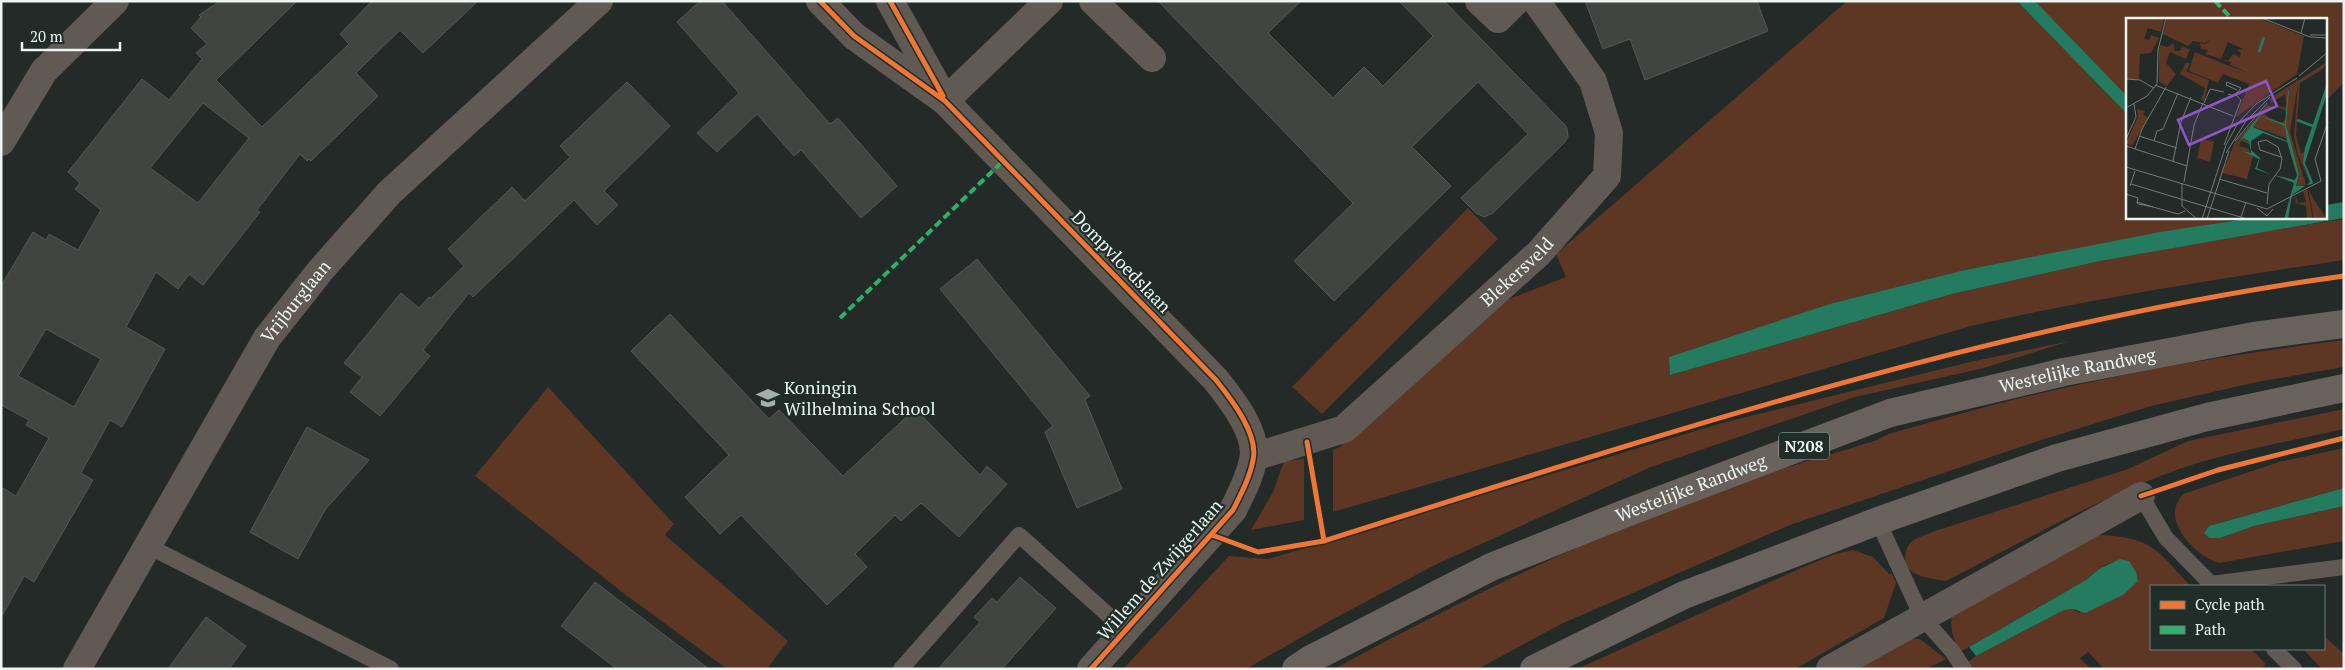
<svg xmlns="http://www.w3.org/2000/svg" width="2345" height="670" viewBox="0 0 2345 670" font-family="'PT Serif',serif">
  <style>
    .green { fill: #5d3624 }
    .water { fill: #257b60 }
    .building { fill: #404542; stroke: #535856; fill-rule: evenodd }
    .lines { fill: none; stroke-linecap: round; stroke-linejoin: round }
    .lane { stroke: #605954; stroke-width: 16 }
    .street { stroke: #605954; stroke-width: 28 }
    .primary { stroke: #69615c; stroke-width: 28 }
    .quiet { stroke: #2db169; stroke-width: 4; stroke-dasharray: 8 4; stroke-linecap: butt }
    .cycleway-casing { stroke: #202d28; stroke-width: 8 }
    .cycleway { stroke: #f07635; stroke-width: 5 }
    .labels { text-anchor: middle; stroke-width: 4.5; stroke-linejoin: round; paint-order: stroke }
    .shield { fill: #202d28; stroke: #afb9b5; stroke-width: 1 }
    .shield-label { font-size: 16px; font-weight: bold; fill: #ecf5f1 }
    .street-label { font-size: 18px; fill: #ecf5f1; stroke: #202d28 }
    .poi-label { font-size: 18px; fill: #ecf5f1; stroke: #202d28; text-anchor: start }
    .inset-river { fill: none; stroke: #257b60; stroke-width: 2.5 }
    .inset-road { fill: none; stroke: #737b78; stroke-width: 1 }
    .view { fill: #9254c9; fill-opacity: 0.15; stroke: #9254c9; stroke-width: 2.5 }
    .inset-edge { fill: none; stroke: #ecf5f1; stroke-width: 2.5 }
  </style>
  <rect width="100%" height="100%" fill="#232a27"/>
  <path class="green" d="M1847 1H2017L2127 114 2128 218H2230L2229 221 1965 270 1670 375 1952 294 2100 261 2248 234 2344 219V260C2219 279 2094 298 1971 326L1333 512V450L1340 447 1392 392 1491 306 1566 277 1556 254Z
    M2035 1H2344V82L2326 101V19H2128L2127 96Z
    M1468 208 1498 239 1322 414 1292 387Z
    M2344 340V367L2257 382 2151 406 2032 443 1790 525 1561 624 1478 669H1334C1457 602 1583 540 1715 491 1768 472 1823 457 1877 440L1888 434C1929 423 1968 411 2009 401 2119 373 2231 354 2344 340Z
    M2070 341 1984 368 1855 397 1651 467 1437 564 1335 618 1246 669H1123L1229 556 1268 559 1722 423 1970 362Z
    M548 387 674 524 665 535 788 641 767 669H727L622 592 475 476Z
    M2344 409V429C2287 442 2226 452 2171 472 2093 501 2020 543 1946 581 1930 579 1899 575 1906 552 1907 547 1909 543 1914 540 1920 536 1929 534 1935 531L2128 469 2188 441Z
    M2344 448V488L2209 526 2204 533 2209 538H2220L2254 526 2344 506V541L2219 563C2199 557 2174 533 2175 512 2175 505 2179 499 2183 494L2279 462Z
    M1304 459V520L1251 530 1273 492 1284 461Z
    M2101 535C2154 538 2156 550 2191 586H2151V649H2251L2266 664 2261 669H2104L2088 652 2080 658 2091 669H1973L1968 662 1976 656 2064 610 2073 609 2079 613 2129 561C2112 558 2098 569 2086 580L1960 652C1952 637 1949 626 1953 610L2088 536Z
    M1853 550 1873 557 1889 574H1892L1896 583 1884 618 1795 669H1577L1808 565 1835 554Z
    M2324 636 2344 654V669H2322L2303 649H2324Z
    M1906 638 1920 639 1946 659 1926 669H1855Z"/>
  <path class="water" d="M2017 1H2035L2127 96V114Z
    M2344 202V218L2100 261 1952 294 1670 375 1669 357 1830 304 1965 270 2160 232 2252 218H2326V205Z
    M2344 488V506L2254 526 2220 538H2209L2204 533 2209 526Z
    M2120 559 2129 561 2136 572 2138 581 2123 595 2085 613 2073 609 2064 610 1976 656 1969 647 2086 580 2099 569Z"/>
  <path class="building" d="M220 1H297L216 80 262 127 349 44 340 34 372 1H478L423 53 400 30 356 73 378 96 311 161 309 159 307 161 300 154 257 210 260 212 203 285 189 274 178 289 156 272 126 327 165 349 122 427 110 420 81 473 93 480 34 582 24 576 1 618V487L16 496 49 438 26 425 29 420 1 405V286L33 232 46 240 49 234 78 250 101 210 75 189 80 183 68 172 142 79 169 100 202 59 196 53 207 44 191 28 201 17 199 15ZM203 103 249 138 198 203 150 168ZM46 329 101 359 74 407 18 376Z
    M700 1H722L830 124 838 118 897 186 861 218 801 150 794 156 757 114 717 152 697 133 739 93 677 22Z
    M1158 1H1301L1268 33 1333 98 1364 67 1383 86 1433 36 1399 1H1444L1564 124 1567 128 1568 137 1564 143 1493 213 1484 217 1476 213 1461 198 1528 134 1478 82 1412 147 1451 186 1334 301 1294 261 1353 203Z
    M1585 1H1757L1768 31 1645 80 1630 39 1603 49Z
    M627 82 670 126 604 191 618 205 597 225 574 200 473 297 469 293 423 350 430 356 380 416 350 392 362 377 344 363 401 293 419 308 429 297 431 298 464 266 448 249 512 187 525 201 570 157 560 146Z
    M977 259 1090 396 1085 400 1122 489 1077 508 1045 432 1053 426 940 289Z
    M670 314 769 419 779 410 843 476 915 409 980 475 987 466 1007 484 959 537 921 503 901 521 895 515 855 554 867 567 827 605 741 515 720 534 685 497 729 455 631 351Z
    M307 427 369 460 325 510 298 559 250 532Z
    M1020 577 1056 608 1002 669H938L980 622 974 617 992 598 997 602Z
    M595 582 709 669H617L561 626Z
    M206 617 246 646 229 669H168Z"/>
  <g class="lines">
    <path class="lane" d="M2141 496 2166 538 2213 586
      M1878 521 1922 617 1952 651 1964 669
      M148 546 391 669
      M2211 584 2344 567
      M2274 649 2294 669
      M901 669 1019 535 1126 631"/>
    <g class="street">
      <path d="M820 1 854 36 945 101 1216 380C1231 399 1259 434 1253 460 1250 477 1241 494 1233 510L1091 669"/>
      <path d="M890 1 942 95"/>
      <path d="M1093 1 1152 58"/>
      <path d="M1479 1 1498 19 1516 1"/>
      <path d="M945 101 1049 1"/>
      <path d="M1 142 44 71 115 1"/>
      <path id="s1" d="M1254 457 1344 429 1539 253 1607 176 1609 133 1593 81 1536 1"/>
      <path id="s2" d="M77 669 267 338 320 271 389 193 599 1"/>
      <path d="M1830 669 2141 496"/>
    </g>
    <g class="primary">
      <path id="s3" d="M1296 669 1311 659 1491 567 1626 513 1890 413 2064 372 2254 336 2344 324"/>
      <path d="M1534 669 1684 595 1878 521 2057 458 2207 417 2344 388"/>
    </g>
    <path class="quiet" d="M2215 1 2232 19
      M840 318 1003 161"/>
    <defs>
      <path id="cycleway" d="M820 1 854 36 945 101 1216 380C1231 399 1259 434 1253 460 1250 477 1241 494 1233 510L1091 669
        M890 1 943 96
        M1307 442 1324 541C1659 435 1995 324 2344 276
        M2141 496 2218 470 2344 438
        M1212 535 1258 552 1324 541"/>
    </defs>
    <use href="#cycleway" class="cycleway-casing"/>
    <use href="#cycleway" class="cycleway"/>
  </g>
  <defs>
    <symbol id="school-bare" viewBox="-9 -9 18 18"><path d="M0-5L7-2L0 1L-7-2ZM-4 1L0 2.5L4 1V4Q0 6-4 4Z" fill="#a6aeaa" stroke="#202d28" stroke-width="2.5" paint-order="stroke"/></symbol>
  </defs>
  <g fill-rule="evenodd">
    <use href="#school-bare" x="752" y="382" width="32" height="32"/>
  </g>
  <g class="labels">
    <rect class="shield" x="1779" y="432.5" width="50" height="27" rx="4"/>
    <g class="shield-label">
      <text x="1804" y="452">N208</text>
    </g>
    <g class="street-label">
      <text transform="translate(1121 262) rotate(46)" y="6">Dompvloedslaan</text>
      <text dy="6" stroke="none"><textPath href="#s1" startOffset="328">Blekersveld</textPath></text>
      <text dy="6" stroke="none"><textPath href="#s2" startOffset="428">Vrijburglaan</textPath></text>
      <text dy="6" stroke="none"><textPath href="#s3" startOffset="840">Westelijke Randweg</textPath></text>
      <text dy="6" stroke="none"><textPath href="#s3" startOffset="435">Westelijke Randweg</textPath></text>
      <text transform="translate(1160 570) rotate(-49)" y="6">Willem de Zwijgerlaan</text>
    </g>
    <g class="poi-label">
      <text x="784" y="394">Koningin<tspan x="784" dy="21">Wilhelmina School</tspan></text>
    </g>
  </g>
  <g transform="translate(2126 18)">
    <rect width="201" height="201" fill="#232a27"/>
    <path d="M0 0H38L35 14 22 10 18 21 23 22 25 17 33 20 25 35 14 36 13 61H0ZM41 0H133L178 18 171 56 110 99 123 66 97 56 92 65 63 53 66 43 69 34 101 47 125 56 104 47 105 44 79 36 82 32 75 31 74 25 80 26 84 21 79 25 67 23 62 28 37 16ZM102 24 117 31 111 32 115 35 114 39 107 36 101 44 95 41ZM47 25 49 33H54L56 28 64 32 60 41 44 34 40 45 50 56 41 68 33 64V31L34 27 42 29ZM60 44 64 46 60 53 83 62 78 83 75 82 79 70 54 56ZM201 44 197 51 174 65 170 117 175 136 180 132 177 145 184 165 172 137 168 118 172 66 164 114 180 167 170 169 173 156 162 121 126 108 124 110 133 114 123 122 118 118 122 113 112 123 110 128 117 120 123 123V126L115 123 113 128 123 131 124 136 116 133 127 138 121 161 96 155 109 124 141 87 148 90 139 96 142 99 156 105 160 100 159 92 148 88 160 89 159 76 144 86 145 81 141 82ZM11 91 19 93 17 96 22 100 6 128 0 125 12 99ZM75 121 88 123 84 144 71 140ZM182 170 188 182 201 201H188ZM181 171 184 185 187 201H181L180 188 169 185 170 178 172 185 180 184 177 173Z" fill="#5d3624" fill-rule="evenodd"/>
    <path d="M201 65V75L179 145 187 164 186 166 181 167 184 164 177 145 179 130ZM163 72 160 107 173 156 170 168H179L166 177 162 201H158L168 165 148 157 169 162 171 157 161 124 137 115 125 123V132L134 140 131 150 146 157 129 151 133 141 116 133 125 135 123 123 117 120 110 127 135 95V98L159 106 162 73 143 85ZM134 98 159 108 161 123 127 109Z" fill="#257b60" fill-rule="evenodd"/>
    <path class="inset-river" d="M133 34 138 19M171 102 187 108"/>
    <path class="inset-road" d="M136 0 184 19 202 20M175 15 179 0M184 17H202M173 58 202 34M0 61 14 62 28 70M29 67 107 98M102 76 108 78 115 70 101 64 100 67 111 72M78 85 84 71 98 74M0 90 21 78 31 66 32 32 40 0M37 111 52 75M13 118 51 130M0 121 10 99 8 86M28 123 31 113 37 111M109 123 141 85M98 127 115 82 109 76M0 128 61 148M9 131 16 111 40 69M100 135 120 103 144 79M47 143 55 104 65 79M0 149 141 191 195 163M93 161 141 175M195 163 189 141 202 104M58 164 68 107 77 85M56 165V188L71 201M5 166 121 201M4 168 9 153M0 176 12 180 11 185 12 186 27 189 11 184M141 186 143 166 154 151 156 141 152 129 140 122 132 124 134 132 155 139M27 189 52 196 59 193M131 190 141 198 147 191M115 199 120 184M76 201 100 127 112 105 130 86 171 60M81 201 103 133"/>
    <path class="view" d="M140 63 151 88 63 127 52 102Z"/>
    <rect width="201" height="201" class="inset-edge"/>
  </g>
  <rect width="2345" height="670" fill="none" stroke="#ecf5f1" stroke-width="5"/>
  <rect x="2150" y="585" width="175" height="65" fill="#202d28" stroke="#727d78"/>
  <rect x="2160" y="601" width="25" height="8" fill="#f07635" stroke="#727d78"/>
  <text x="2195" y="610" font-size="15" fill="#ecf5f1">Cycle path</text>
  <rect x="2160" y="626" width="25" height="8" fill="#2db169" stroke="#727d78"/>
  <text x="2195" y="635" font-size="15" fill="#ecf5f1">Path</text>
  <path d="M22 42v8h98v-8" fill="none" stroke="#ecf5f1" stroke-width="2.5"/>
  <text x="30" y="42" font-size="15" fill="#ecf5f1" stroke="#202d28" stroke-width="4" paint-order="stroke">20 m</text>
</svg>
